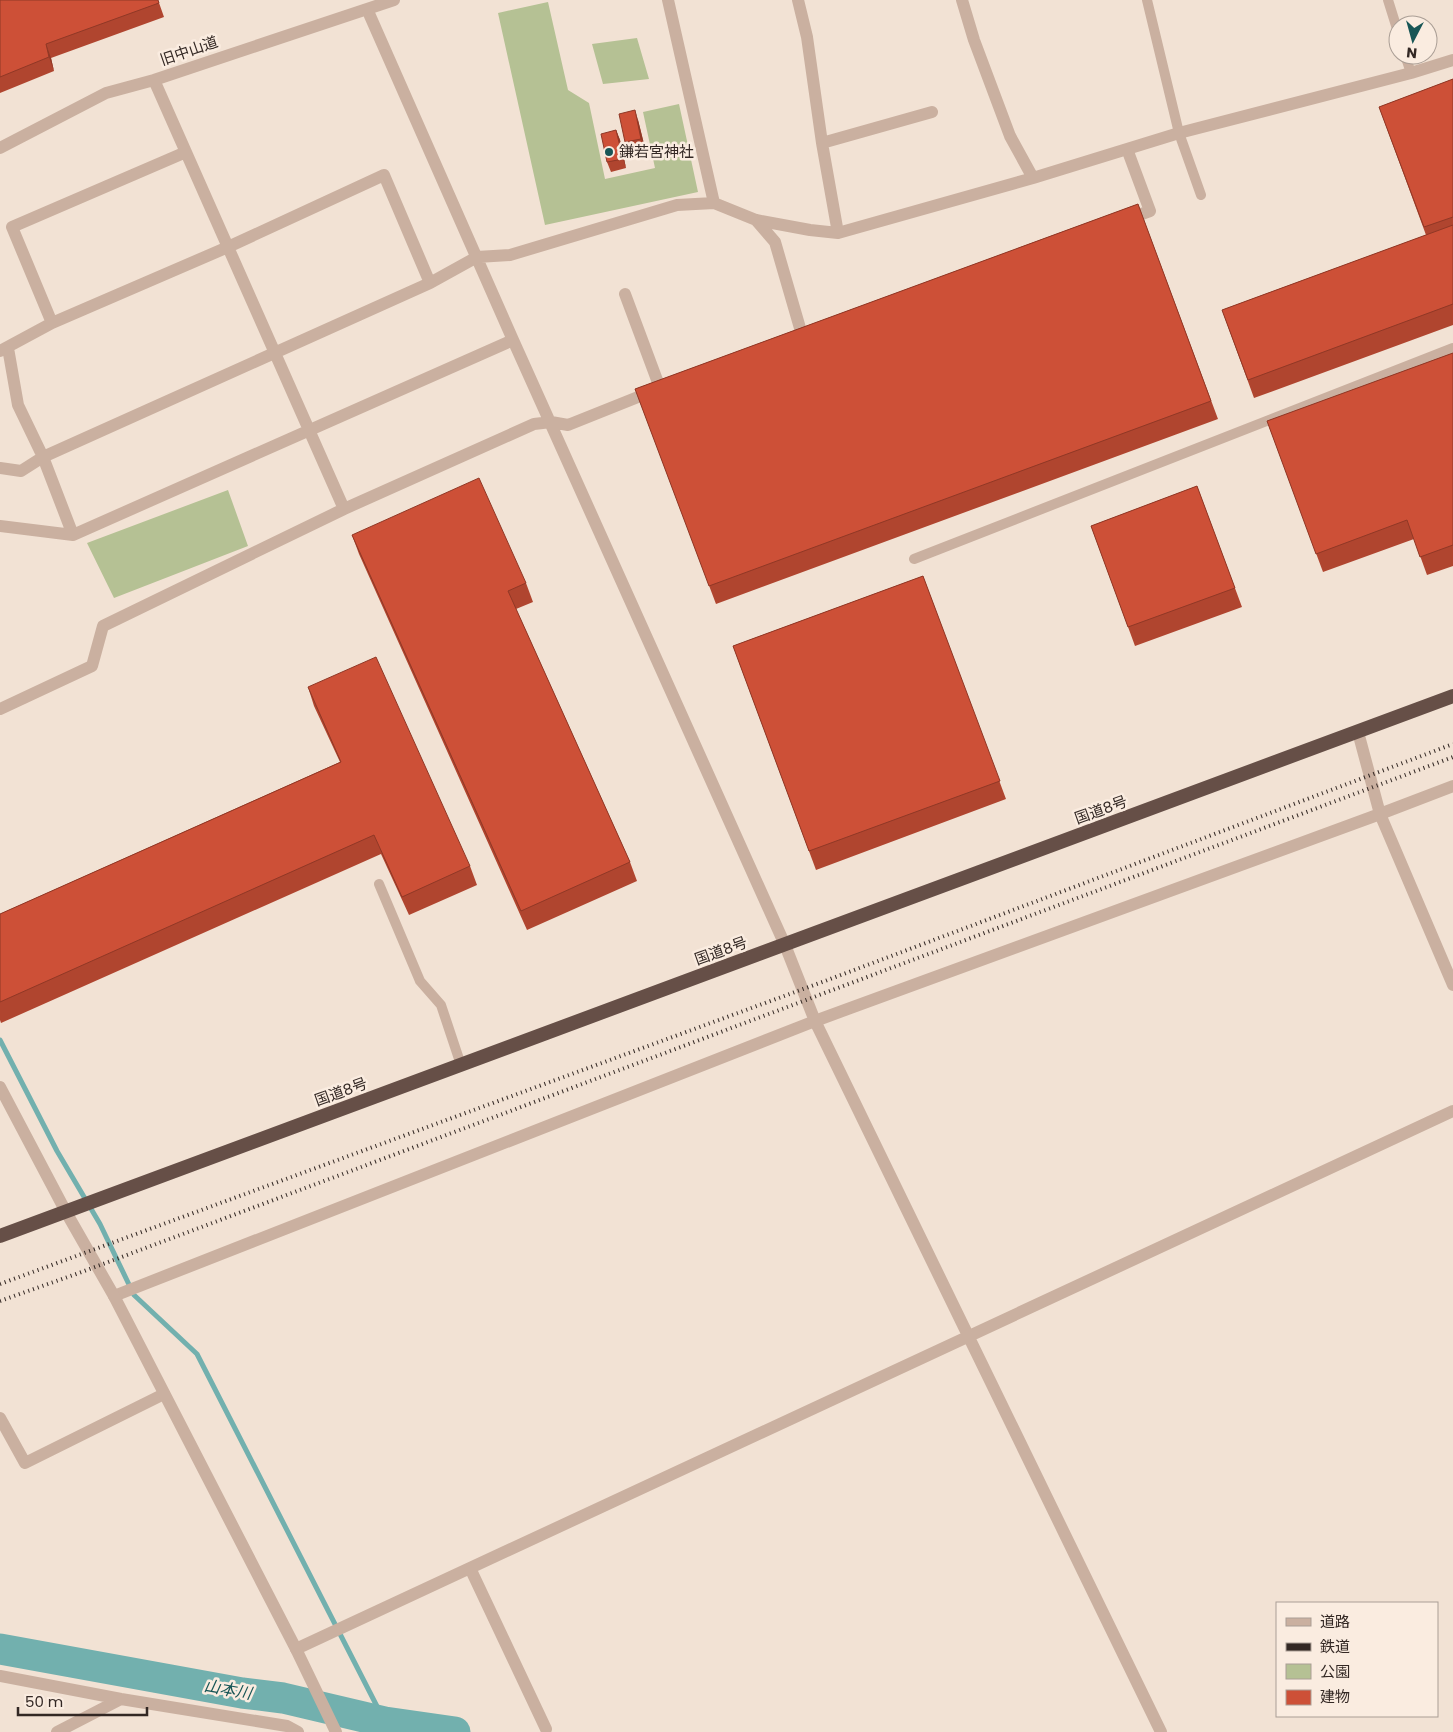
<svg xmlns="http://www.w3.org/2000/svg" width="1453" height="1732" viewBox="0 0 1453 1732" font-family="Poppins,'Noto Sans JP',sans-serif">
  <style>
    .green { fill: #b5c194 }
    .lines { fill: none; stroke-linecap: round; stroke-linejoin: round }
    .stream { stroke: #72b0ae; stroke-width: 5 }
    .river { stroke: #72b0ae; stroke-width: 31 }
    .service { stroke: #cab0a0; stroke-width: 10 }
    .minor { stroke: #cab0a0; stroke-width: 12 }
    .tertiary { stroke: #cab0a0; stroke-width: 12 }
    .trunk { stroke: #664f47; stroke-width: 14 }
    .rail { stroke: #332824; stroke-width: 4; stroke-dasharray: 1 4; stroke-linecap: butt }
    .wall { fill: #b0452f }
    .shaded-wall { fill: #903826 }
    .building { fill: #cd5037; stroke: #903826 }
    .poi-dot { fill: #185656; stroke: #faece0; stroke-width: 2 }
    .labels { text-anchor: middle; stroke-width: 5; stroke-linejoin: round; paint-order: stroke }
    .street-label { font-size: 15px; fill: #332824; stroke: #faece0 }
    .poi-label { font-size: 15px; fill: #332824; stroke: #faece0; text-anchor: start }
    .water-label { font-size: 16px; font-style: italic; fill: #185656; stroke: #faece0 }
  </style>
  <rect width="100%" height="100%" fill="#f2e2d4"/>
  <path class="green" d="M548 2 568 90 589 103 605 179 655 168 643 112 679 104 698 192 545 225 498 13Z
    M637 38 649 79 603 84 592 44Z
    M228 490 248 546 114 598 87 543Z"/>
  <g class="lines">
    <path class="stream" d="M0 1040 57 1151 100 1224 134 1295 197 1354 385 1722"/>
    <path class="river" d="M0 1649 242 1693 283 1698 385 1722 455 1732"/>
    <path class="service" d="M1147 0 1179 133 1201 195
      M1388 0 1398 32
      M1405 55 1411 73
      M914 559 1453 348
      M379 884 420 981 441 1005 461 1065"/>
    <path class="minor" d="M668 0 714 203
      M798 0 807 37 822 143 838 233
      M962 0 974 40 1010 136 1033 178
      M367 9 513 340 785 945 815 1021 1161 1732
      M154 80 344 509
      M822 143 932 112
      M0 148 106 93 154 80 394 0
      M756 220 775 242 802 335
      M1125 220 1150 211 1127 149
      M625 294 660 388
      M52 323 12 227 186 152
      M0 351 52 323 228 247 384 175 430 283
      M0 468 21 471 43 457 430 283 477 257 510 255 677 205 714 203 756 220 810 230 838 233 1033 178 1179 133 1411 73 1453 60
      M0 526 73 535 43 457 18 405 8 348
      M73 535 513 340
      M0 709 92 666 103 626 344 509 534 424 551 422 568 425 653 391
      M1358 732 1380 814 1453 985
      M114 1296 815 1021 1380 814 1453 786
      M0 1418 25 1463 164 1394
      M470 1568 546 1729
      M296 1649 1453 1111
      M0 1676 121 1699 287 1726 298 1732
      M57 1732 121 1699"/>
    <path class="tertiary" d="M0 1087 66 1212 114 1296 296 1649 336 1732"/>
    <path class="trunk" d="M0 1236 1453 696"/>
    <path class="rail" d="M0 1284 825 981 1453 744
      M0 1301 79 1273 1453 757"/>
  </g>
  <path class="wall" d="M0 0H158L164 17 51 58 54 71 0 93Z
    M1453 79V325L1254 398 1222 310 1426 235 1379 107Z
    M638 120 645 148 629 152 625 142Z
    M616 130 620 140 626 168 611 172 607 162Z
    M1138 204 1218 419 716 604 635 389Z
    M1453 353V566L1427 575 1414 539 1323 572 1267 421Z
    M1197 486 1242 607 1135 646 1091 526Z
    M352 535 526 583 533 602 516 609 630 862 637 881 527 930 359 554Z
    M923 576 1006 799 816 870 733 646Z
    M308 687 470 866 477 885 409 915 381 854 1 1023 0 1020V914L340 762 314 706Z"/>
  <path class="shaded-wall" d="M46 44 51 58 54 71 49 57Z
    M635 110 638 120 645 148 641 139Z
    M616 130 620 140 626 168 623 159Z"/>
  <path class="building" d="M0 0H158L159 3 46 44 49 57 0 77Z
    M1453 79V217L1424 227 1379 107Z
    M635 110 641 139 625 142 619 114Z
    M616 130 623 159 607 162 601 134Z
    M1138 204 1211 401 709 586 635 389Z
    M1453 225V304L1248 380 1222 310Z
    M1453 353V545L1420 557 1407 520 1316 554 1267 421Z
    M479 478 526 583 508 591 630 862 521 911 352 535Z
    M1197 486 1235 588 1128 627 1091 526Z
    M923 576 1000 781 809 851 733 646Z
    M376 657 470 866 402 897 374 835 0 1002V914L341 762 308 687Z"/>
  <circle class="poi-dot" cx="609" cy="152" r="5"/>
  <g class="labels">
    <g class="street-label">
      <text transform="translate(189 51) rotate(-19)" y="5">旧中山道</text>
      <text transform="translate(1101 810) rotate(-20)" y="5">国道8号</text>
      <text transform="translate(721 951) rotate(-20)" y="5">国道8号</text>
      <text transform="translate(341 1092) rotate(-20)" y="5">国道8号</text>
    </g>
    <g class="poi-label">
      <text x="619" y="157">鎌若宮神社</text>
    </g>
    <g class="water-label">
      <text transform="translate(228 1689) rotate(10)" y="6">山本川</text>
    </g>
  </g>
  <rect x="1276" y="1602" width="162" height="115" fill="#faece0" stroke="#aa9e95"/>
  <rect x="1286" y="1618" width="25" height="8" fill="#cab0a0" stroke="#aa9e95"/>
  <text x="1320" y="1627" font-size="15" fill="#332824">道路</text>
  <rect x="1286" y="1643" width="25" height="8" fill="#332824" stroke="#aa9e95"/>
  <text x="1320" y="1652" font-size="15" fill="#332824">鉄道</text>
  <rect x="1286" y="1664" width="25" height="15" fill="#b5c194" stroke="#aa9e95"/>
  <text x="1320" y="1677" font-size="15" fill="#332824">公園</text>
  <rect x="1286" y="1690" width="25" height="15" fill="#cd5037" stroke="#aa9e95"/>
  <text x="1320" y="1702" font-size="15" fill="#332824">建物</text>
  <g transform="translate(1413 40) rotate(186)"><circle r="24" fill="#faece0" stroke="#aa9e95"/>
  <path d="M0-4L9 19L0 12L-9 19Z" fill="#185656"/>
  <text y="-8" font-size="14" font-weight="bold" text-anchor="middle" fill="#332824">N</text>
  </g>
  <path d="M18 1707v8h129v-8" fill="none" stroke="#332824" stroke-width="2.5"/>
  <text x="25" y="1707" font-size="15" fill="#332824" stroke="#faece0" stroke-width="4" paint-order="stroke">50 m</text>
</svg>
